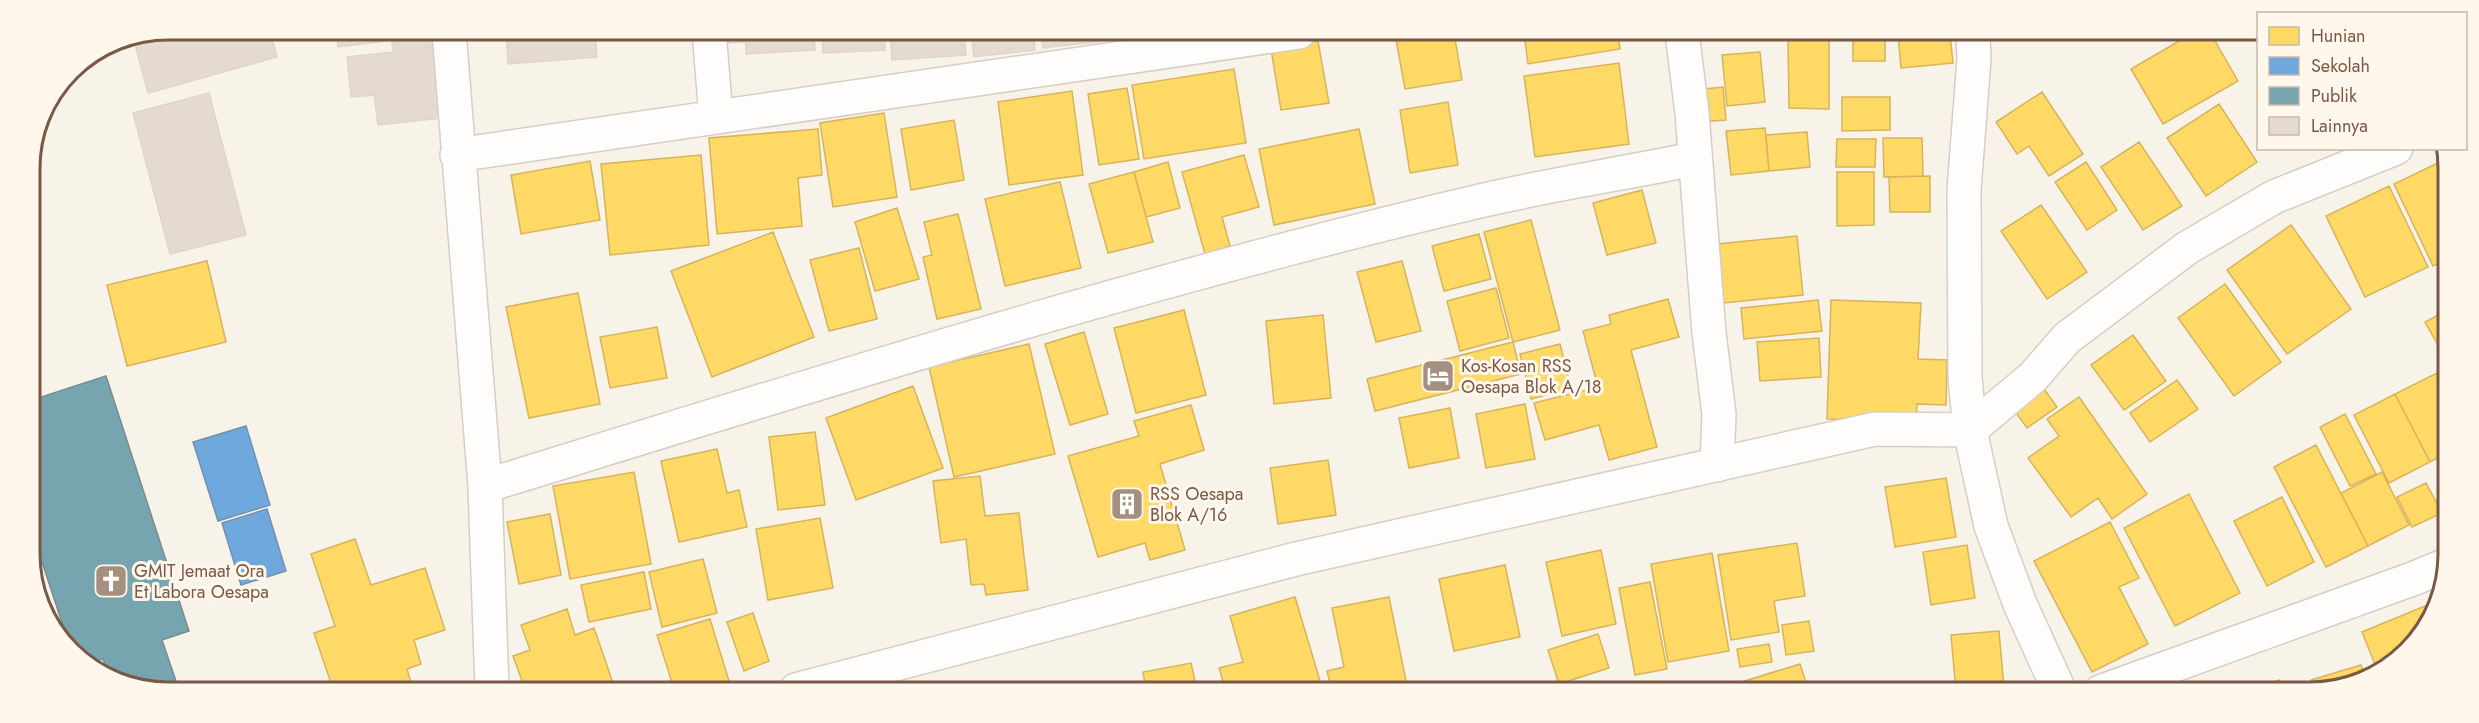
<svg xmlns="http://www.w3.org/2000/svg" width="2479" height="723" viewBox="0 0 2479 723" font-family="Jost,sans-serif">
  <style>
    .homes { fill: #ffd966; stroke: #d7b35c; stroke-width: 1.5 }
    .schools { fill: #6fa8dc; stroke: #7290af; stroke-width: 1.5 }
    .public { fill: #76a5af; stroke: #778e90; stroke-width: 1.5 }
    .building { fill: #e5dad0; stroke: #e1d5cb; stroke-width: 1.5 }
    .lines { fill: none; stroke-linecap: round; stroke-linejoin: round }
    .street-casing { stroke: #d6cec6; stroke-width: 36 }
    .secondary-casing { stroke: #d7cec6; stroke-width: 36 }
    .street { stroke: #fefdfc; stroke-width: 33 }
    .secondary { stroke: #fefdfc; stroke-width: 33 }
    .labels { text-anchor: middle; stroke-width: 6; stroke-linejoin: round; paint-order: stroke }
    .poi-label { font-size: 18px; fill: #795946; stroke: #fff7eb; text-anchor: start }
    .rim { fill: none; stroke: #795946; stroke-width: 3 }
  </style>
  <rect width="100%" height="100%" fill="#f8f3e9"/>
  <path class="homes" d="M1404 33H1454L1462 80 1405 89 1395 34Z
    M1524 33H1618L1620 49 1528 64Z
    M1853 34H1885V61H1853Z
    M1898 34H1950L1953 63 1901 68Z
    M2025 34H2058L2026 39Z
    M2191 34H2211L2238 81 2163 124 2131 69Z
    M1829 37V109L1789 108 1788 38Z
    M1318 41 1329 103 1281 110 1271 49Z
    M1760 52 1765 102 1727 106 1722 55Z
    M1619 63 1629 144 1535 157 1524 76Z
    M1234 69 1246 143 1144 159 1132 85Z
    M1723 87 1726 120 1698 122 1695 90Z
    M1127 88 1139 159 1099 165 1088 94Z
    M1072 91 1083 175 1009 185 998 102Z
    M2042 92 2083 154 2049 176 2029 146 2017 154 1996 122Z
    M1842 97H1890V130L1842 131Z
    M1448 102 1458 165 1410 173 1400 110Z
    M2219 104 2257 162 2206 196 2167 138Z
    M884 113 897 197 833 207 820 123Z
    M954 120 964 180 911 190 901 129Z
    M1765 128 1769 171 1731 175 1726 131Z
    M818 129 822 175 798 178 802 226 717 234 709 138Z
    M1359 129 1375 204 1274 225 1259 149Z
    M1807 132 1810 167 1769 171 1766 135Z
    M1883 138H1922L1923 176 1884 177Z
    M1837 139H1876L1875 167H1836Z
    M2139 142 2182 206 2143 230 2101 167Z
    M701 155 709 245 610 255 601 164Z
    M1244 155 1259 207 1222 217 1230 246 1205 254 1182 172Z
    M2446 159V260L2433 266 2394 184Z
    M590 161 600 220 521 234 511 175Z
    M1168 162 1180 208 1146 217 1134 172Z
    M2086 162 2117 210 2087 230 2055 182Z
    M1134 172 1153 242 1108 253 1089 184Z
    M1837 172H1874V225L1837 226Z
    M1930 176V212H1890L1889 177Z
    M1060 182 1081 268 1005 286 985 199Z
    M2389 186 2428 267 2365 297 2326 216Z
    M1642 190 1656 243 1607 255 1593 203Z
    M2041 205 2087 272 2047 299 2001 231Z
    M897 208 919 279 875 291 855 222Z
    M958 214 981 309 937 319 923 257 932 255 924 222Z
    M1531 220 1560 330 1513 342 1484 232Z
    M2291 225 2351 309 2287 354 2227 270Z
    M773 232 814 337 712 377 671 271Z
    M1479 234 1491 279 1444 291 1432 246Z
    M1797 236 1803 295 1714 304 1707 245Z
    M859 248 877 319 829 331 810 260Z
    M207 261 226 342 127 366 107 285Z
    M1402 261 1421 331 1376 342 1357 272Z
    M2225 284 2281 362 2234 396 2178 318Z
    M1496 288 1509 338 1460 351 1447 301Z
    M578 293 600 404 529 418 506 307Z
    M1668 299 1679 337 1631 350 1657 447 1609 460 1599 425 1545 440 1534 403 1598 387 1583 331 1611 324 1609 315Z
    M1818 300 1822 331 1744 339 1741 308Z
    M1831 300 1921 303 1918 359 1947 360 1946 405 1917 404 1916 422 1827 419Z
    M1184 310 1206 395 1136 413 1114 328Z
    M2446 311 2445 341 2438 345 2425 322Z
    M1323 315 1331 398 1274 404 1266 321Z
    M657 327 667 378 610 388 600 337Z
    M1084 332 1108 414 1070 425 1045 344Z
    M2133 335 2166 381 2124 410 2091 365Z
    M1819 338 1821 377 1760 381 1757 342Z
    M1513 342 1521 374 1375 411 1367 379Z
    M1029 344 1055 454 954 477 929 367Z
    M1560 344 1571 388 1531 399 1520 354Z
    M2437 373 2445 390V454L2430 462 2395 394Z
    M2177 380 2198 409 2150 442 2130 413Z
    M913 386 943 468 856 500 826 418Z
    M2044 389 2057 407 2027 428 2014 410Z
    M2395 394 2430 462 2389 483 2354 415Z
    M2079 397 2147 494 2112 519 2098 498 2071 517 2028 458 2059 436 2047 419Z
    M1525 404 1535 459 1486 468 1476 414Z
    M1191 405 1204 450 1160 464 1185 550 1150 560 1145 543 1098 557 1068 456 1139 436 1134 421Z
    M1450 408 1459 458 1409 468 1399 418Z
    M2345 414 2376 474 2350 486 2320 427Z
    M815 432 825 505 778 510 769 437Z
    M2316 445 2368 546 2326 567 2274 467Z
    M717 449 727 493 739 490 747 527 679 542 661 461Z
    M1328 460 1336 515 1278 524 1270 468Z
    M634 472 651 564 570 579 553 486Z
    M2382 472 2409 525 2368 546 2341 493Z
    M980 476 985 516 1019 513 1028 590 986 595 984 584 971 585 966 539 941 543 933 481Z
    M1946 478 1956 537 1895 547 1885 487Z
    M2426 483 2442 513 2412 527 2397 497Z
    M2189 494 2240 593 2175 626 2124 528Z
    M2282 497 2314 562 2267 586 2234 521Z
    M550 514 561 575 519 584 507 522Z
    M820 518 833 588 768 600 756 529Z
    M2110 522 2139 578 2119 587 2148 644 2092 672 2034 561Z
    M355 539 371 585 425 568 445 630 414 640 421 664 407 669 413 689H365L363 683 347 689H333L314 633 335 626 311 554Z
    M1797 543 1805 596 1774 601 1779 632 1731 640 1718 555Z
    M1967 545 1975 598 1931 605 1923 552Z
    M1601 550 1616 624 1562 636 1546 562Z
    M1712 553 1729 651 1668 662 1651 564Z
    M703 559 717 613 662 627 649 572Z
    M1505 565 1520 637 1454 651 1439 579Z
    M644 572 651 609 589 622 581 585Z
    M1650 582 1667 669 1635 675 1619 588Z
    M1295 597 1323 691H1226L1219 668 1243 662 1230 616Z
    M1389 597 1407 686 1386 691H1332L1327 671 1344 667 1332 608Z
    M2437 601 2401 659 2377 669 2362 632Z
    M567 609 575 635 594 628 613 683 596 689H525L513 656 530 650 521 625Z
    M753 613 769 661 744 671 727 622Z
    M710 619 729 681 702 689H674L657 635Z
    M1809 621 1814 651 1786 655 1782 625Z
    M1999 631 2004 688 1956 692 1951 635Z
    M1598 634 1609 668 1559 684 1548 650Z
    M1769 644 1772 662 1740 667 1737 649Z
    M1191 663 1197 690H1146L1143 672Z
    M1800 664 1809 692H1741L1738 683Z
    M2361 665 2364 674 2315 693 2311 680Z
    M2279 680 2284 693H2247Z
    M1846 687 1848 692H1829Z"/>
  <path class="schools" d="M246 426 270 505 218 521 193 442Z
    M267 509 286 571 241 585 222 523Z"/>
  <path class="public" d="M106 376 189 631 162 640 176 681 152 688H133L108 674 103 659 90 663 72 653 32 532V400Z"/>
  <path class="building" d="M169 30H270L277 57 148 93 133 37Z
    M336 30H384L386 41 338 47Z
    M391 30 432 31 442 118 378 125 374 95 351 97 347 57 393 52Z
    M506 31H595L597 57 508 64Z
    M726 31H814L815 50 746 54V42L726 43Z
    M822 31 885 32V50L823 53Z
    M890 32H964L966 55 892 60Z
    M971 32H1033L1035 50 974 57Z
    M1041 32H1120L1121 39 1043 48Z
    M1127 32H1184V34L1128 41Z
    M209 93 246 235 170 254 133 113Z
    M1100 687 1101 690H1075Z"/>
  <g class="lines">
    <defs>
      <path id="street" d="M449 31 485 486 492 689
        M709 31 716 117
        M1682 33 1692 113 1709 333 1719 414 1717 465
        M1973 34 1974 59 1964 190 1965 378 1970 430 1991 526 2020 604 2060 692
        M457 155 1299 32
        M1970 430 2033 377 2067 338 2187 248 2274 197 2396 148
        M485 486C816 384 1147 279 1484 200 1554 184 1625 173 1694 159
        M2100 692 2415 578 2444 566"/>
      <path id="secondary" d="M796 690 1296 559 1875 429 1970 430"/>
    </defs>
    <use href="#street" class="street-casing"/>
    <use href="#secondary" class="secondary-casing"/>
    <use href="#street" class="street"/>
    <use href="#secondary" class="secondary"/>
  </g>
  <defs>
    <symbol id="hotel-square" viewBox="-11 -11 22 22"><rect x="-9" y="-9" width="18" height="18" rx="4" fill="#a58f7f" stroke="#fff7eb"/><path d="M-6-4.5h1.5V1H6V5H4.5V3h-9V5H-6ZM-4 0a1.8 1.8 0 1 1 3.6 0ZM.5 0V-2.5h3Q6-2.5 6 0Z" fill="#fff"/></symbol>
    <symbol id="building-square" viewBox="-11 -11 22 22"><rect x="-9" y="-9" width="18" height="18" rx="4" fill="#a58f7f" stroke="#fff7eb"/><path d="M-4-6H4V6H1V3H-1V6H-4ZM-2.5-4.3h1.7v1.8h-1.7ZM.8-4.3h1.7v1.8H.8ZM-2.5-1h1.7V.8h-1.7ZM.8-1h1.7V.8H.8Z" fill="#fff"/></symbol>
    <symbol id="church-square" viewBox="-11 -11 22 22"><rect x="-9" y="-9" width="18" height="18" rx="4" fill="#a58f7f" stroke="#fff7eb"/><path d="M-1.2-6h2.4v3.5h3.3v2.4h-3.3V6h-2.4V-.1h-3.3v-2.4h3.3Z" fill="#fff"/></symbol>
  </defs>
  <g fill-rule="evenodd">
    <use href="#hotel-square" x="1419" y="357" width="38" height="38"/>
    <use href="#building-square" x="1108" y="485" width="38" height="38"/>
    <use href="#church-square" x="92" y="562" width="38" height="38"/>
  </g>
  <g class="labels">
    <g class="poi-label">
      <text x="1461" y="372">Kos-Kosan RSS<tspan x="1461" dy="21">Oesapa Blok A/18</tspan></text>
      <text x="1150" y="500">RSS Oesapa<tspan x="1150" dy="21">Blok A/16</tspan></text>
      <text x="134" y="577">GMIT Jemaat Ora<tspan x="134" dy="21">Et Labora Oesapa</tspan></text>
    </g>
  </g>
  <path d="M0 0H2479V723H0ZM168 40H2310A128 128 0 0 1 2438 168V554A128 128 0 0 1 2310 682H168A128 128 0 0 1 40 554V168A128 128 0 0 1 168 40Z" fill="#fff7eb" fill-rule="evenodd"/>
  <path class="rim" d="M168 40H2310A128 128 0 0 1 2438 168V554A128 128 0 0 1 2310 682H168A128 128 0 0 1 40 554V168A128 128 0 0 1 168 40Z"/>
  <rect x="2257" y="12" width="210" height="138" fill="#fff7eb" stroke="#c9b8a9" stroke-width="1.5"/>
  <rect x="2269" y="27" width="30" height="18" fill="#ffd966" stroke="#c9b8a9" stroke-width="1.5"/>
  <text x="2311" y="42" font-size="18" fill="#795946">Hunian</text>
  <rect x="2269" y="57" width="30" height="18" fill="#6fa8dc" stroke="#c9b8a9" stroke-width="1.5"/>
  <text x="2311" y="72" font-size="18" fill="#795946">Sekolah</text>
  <rect x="2269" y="87" width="30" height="18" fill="#76a5af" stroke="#c9b8a9" stroke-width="1.5"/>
  <text x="2311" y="102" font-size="18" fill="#795946">Publik</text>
  <rect x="2269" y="117" width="30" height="18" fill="#e5dad0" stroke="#c9b8a9" stroke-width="1.5"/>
  <text x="2311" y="132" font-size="18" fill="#795946">Lainnya</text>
</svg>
